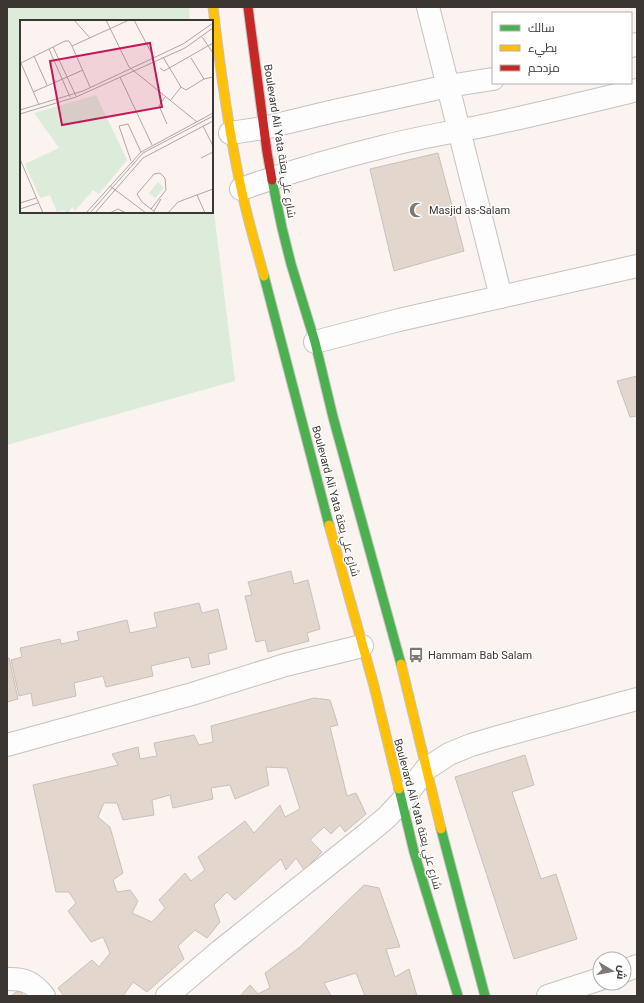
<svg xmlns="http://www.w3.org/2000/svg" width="644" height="1003" viewBox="0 0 644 1003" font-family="Roboto,Cairo,sans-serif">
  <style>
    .green { fill: #ddecda }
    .building { fill: #e3d6cd; stroke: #c7c1bd; fill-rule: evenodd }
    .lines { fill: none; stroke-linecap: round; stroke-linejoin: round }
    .street-casing { stroke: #c7c2be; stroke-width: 24 }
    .fast-casing { stroke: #c7c2be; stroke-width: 11 }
    .slow-casing { stroke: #c7c2be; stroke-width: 11 }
    .jam-casing { stroke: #c7c2be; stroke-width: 11 }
    .street { stroke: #fefdfd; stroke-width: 22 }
    .fast { stroke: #4caf50; stroke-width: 9 }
    .slow { stroke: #ffc107; stroke-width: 9 }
    .jam { stroke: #c62828; stroke-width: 9 }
    .labels { text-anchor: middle; stroke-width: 3; stroke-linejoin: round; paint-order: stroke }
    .street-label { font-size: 11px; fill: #3c3632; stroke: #fff }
    .poi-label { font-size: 11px; fill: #3c3632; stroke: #fff; text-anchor: start }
    .inset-road { fill: none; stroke: #aea7a3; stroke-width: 1 }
    .view { fill: #c2185b; fill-opacity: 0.15; stroke: #c2185b; stroke-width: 2 }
    .inset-edge { fill: none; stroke: #3c3632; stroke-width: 2 }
  </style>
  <rect width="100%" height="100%" fill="#faf3ef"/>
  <path class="green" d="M7 7H189L190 21H21V212H212V197L235 381 7 445Z"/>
  <path class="building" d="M438 153 464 251 394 271 370 169Z
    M637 376V416L630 417 617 381Z
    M291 571 294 584 308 580 320 629 307 633 309 641 268 652 265 640 256 642 245 596 252 595 248 582Z
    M199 603 202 613 218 609 227 649 208 654 210 664 192 668 189 657 151 666 153 676 106 687 103 676 74 683 76 696 33 706 31 693 19 696 11 660 22 657 20 648 60 639 61 644 79 640 77 632 127 620 130 633 157 627 154 613Z
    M9 658 18 699 7 702V659Z
    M314 698 330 700 338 725 330 727 347 796 356 793 366 814 345 832 340 825 331 834 324 827 310 840 322 852 304 870 296 858 286 870 281 859 235 900 227 892 214 905 220 922 207 938 195 930 178 946 184 959 147 992 133 982 123 996H64L58 988 92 960 99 967 110 953 103 937 91 942 68 911 76 903 69 892H56L33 785 118 765 112 754 138 747 140 759 157 756 154 743 194 735 199 745 213 742 211 726ZM266 767 287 768 300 809 285 817 280 805 254 833 245 821 198 857 205 870 191 881 185 873 159 900 165 908 152 922 132 913 138 901 130 890 117 892 113 880 123 873 110 827 98 817 104 803H117L123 820 154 815 152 800 170 795 173 808 213 799 211 788 230 785 235 799 269 785Z
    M525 755 534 785 512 792 541 879 556 874 577 939 514 959 455 777Z
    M364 885 379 888 400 947 386 949 395 977 409 969 417 996H365L356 973 324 983 331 996H240L250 985 258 994 270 988 265 973 300 947Z
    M19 990 24 996H11Z"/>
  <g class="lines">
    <defs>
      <path id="street" d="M428 7 501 297
        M631 46 637 44
        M230 133 264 128 330 112 448 86 493 79
        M241 189C289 172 337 158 386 146 416 138 447 133 478 127 531 116 584 103 637 90
        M315 342 399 320 637 266
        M7 745 192 694 285 665 362 646
        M624 971 637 966
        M7 979C25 978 33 983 44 996
        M167 996 220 951 368 833 387 817 401 802 426 769 449 754 471 745 498 737 637 699
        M548 996 600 979"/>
      <path id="fast" d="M272 180 282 228 291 264 315 342 333 417 401 664
        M264 276 329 525
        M399 789 414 852 458 996
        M441 829 485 996"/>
      <path id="slow" d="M213 7C220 68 228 128 241 188 247 217 256 247 264 276
        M329 525 374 686 399 789
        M401 664 441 829"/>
      <path id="jam" d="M248 7 267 152 272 180"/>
    </defs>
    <use href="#street" class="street-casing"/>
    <use href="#fast" class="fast-casing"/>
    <use href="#slow" class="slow-casing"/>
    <use href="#jam" class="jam-casing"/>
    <use href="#street" class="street"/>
    <use href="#fast" class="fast"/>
    <use href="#slow" class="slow"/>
    <use href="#jam" class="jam"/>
  </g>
  <defs>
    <symbol id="mosque-bare" viewBox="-9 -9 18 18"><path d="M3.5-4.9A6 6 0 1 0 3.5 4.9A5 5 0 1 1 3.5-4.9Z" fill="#7e7874" stroke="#fff" stroke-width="2.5" paint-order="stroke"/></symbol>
    <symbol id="bus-bare" viewBox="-9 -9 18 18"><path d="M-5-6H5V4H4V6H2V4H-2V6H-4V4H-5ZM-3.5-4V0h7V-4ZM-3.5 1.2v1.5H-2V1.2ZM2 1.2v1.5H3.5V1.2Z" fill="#7e7874" stroke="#fff" stroke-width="2.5" paint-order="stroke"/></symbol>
  </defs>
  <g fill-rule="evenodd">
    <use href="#mosque-bare" x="406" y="199" width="22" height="22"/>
    <use href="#bus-bare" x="405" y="644" width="22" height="22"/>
  </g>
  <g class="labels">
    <g class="street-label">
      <text transform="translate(280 141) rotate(81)" y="4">Boulevard Ali Yata شارع علي يعتة</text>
      <text transform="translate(336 501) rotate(75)" y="4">Boulevard Ali Yata شارع علي يعتة</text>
      <text transform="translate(418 814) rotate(75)" y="4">Boulevard Ali Yata شارع علي يعتة</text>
    </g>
    <g class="poi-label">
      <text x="429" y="214">Masjid as-Salam</text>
      <text x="428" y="659">Hammam Bab Salam</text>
    </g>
  </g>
  <g transform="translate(20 20)">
    <rect width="193" height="193" fill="#faf3ef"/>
    <path d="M76 75 107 140 79 174 73 170 55 191 52 187 48 193 43 190 37 192 30 175 20 178 5 144 39 128 14 93ZM138 162 144 168 135 178 129 173Z" fill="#ddecda"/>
    <path class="inset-road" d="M54 0 70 18M86 0 109 47 177 102M114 0 134 38M182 17 193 33M52 26 109 0M33 27 56 76M29 29 50 77M14 36 27 65M143 37 161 67 166 70 184 59 193 57M171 38 184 59M140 48 144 51 193 23M100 57 132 125M13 72 63 50M145 77 139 86 147 104M150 81 161 67M19 85 1 43 45 21H49L52 26 70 67M0 90 63 71 163 24 193 3M0 94 56 77 165 28 193 8M183 106 193 126M181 138 193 132M0 139 23 193M111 141 99 106 108 104 121 132M90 166 126 193M177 175 185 193M0 183 16 178M0 189 18 183M131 189 146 170 145 158 140 153 134 154 117 174 122 182 131 189 136 193M134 191 141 179M66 193 121 132 193 93M70 193 123 133 193 96M75 193 123 138 193 101M90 193 98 189 106 193M148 193 158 182 193 169"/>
    <path class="view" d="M130 23 142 87 42 105 30 41Z"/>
    <rect width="193" height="193" class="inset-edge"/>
  </g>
  <rect width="644" height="1003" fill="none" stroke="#3c3632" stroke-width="16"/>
  <rect x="492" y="12" width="140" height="72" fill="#ffffff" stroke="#b1afad"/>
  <rect x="500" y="25" width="20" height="6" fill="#4caf50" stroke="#b1afad"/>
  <text x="528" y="32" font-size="12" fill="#3c3632">سالك</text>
  <rect x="500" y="45" width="20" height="6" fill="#ffc107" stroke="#b1afad"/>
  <text x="528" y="52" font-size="12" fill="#3c3632">بطيء</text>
  <rect x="500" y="65" width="20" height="6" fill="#c62828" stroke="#b1afad"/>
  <text x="528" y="72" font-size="12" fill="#3c3632">مزدحم</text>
  <g transform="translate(612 971) rotate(100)"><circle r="19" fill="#ffffff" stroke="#b1afad"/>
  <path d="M0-3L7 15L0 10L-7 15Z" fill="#7e7874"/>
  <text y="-6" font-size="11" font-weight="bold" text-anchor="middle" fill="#3c3632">ش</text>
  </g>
</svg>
